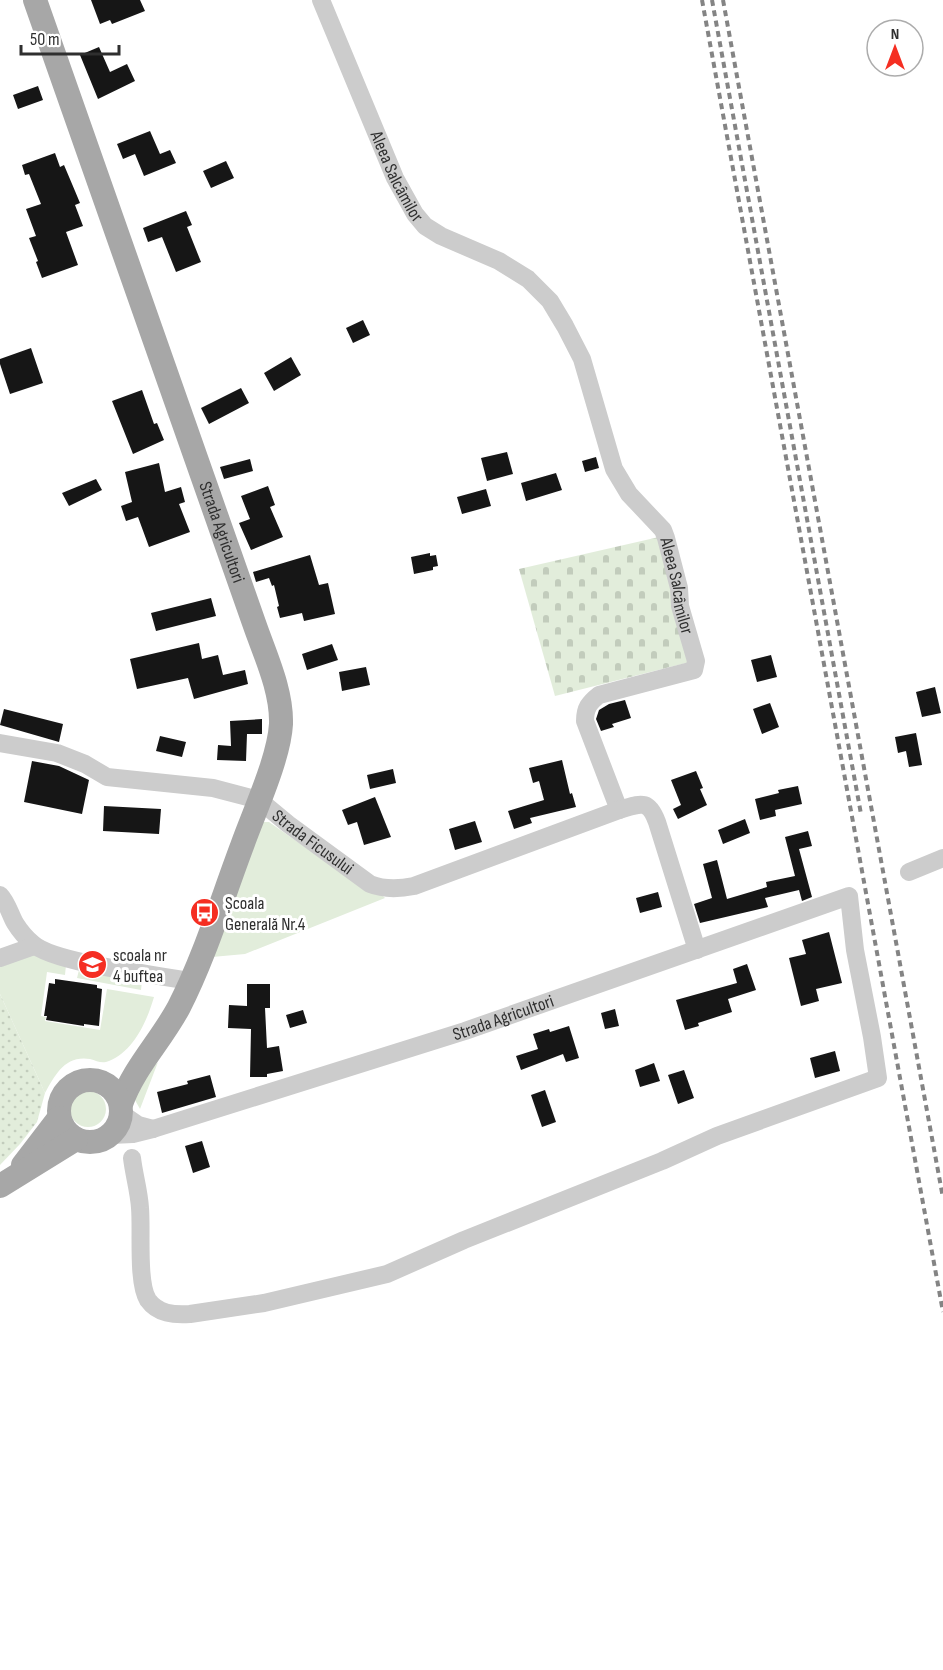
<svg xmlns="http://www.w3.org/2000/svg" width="943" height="1670" viewBox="0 0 943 1670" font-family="'Sofia Sans Condensed',sans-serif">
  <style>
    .grass { fill: #e2eddb }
    .cemetery { fill: url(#cemetery-stones) }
    .park { fill: url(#park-dots) }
    .building { fill: #161616 }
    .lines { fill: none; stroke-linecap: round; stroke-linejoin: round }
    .minor { stroke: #ccc; stroke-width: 18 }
    .major { stroke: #a7a7a7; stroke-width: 24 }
    .rail { stroke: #848484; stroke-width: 4; stroke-dasharray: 6 4.5; stroke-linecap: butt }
    .labels { text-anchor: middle; stroke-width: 6; stroke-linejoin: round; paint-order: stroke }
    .street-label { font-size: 18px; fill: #2f2f2f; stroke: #fff }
    .poi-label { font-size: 18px; fill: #2f2f2f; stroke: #fff; text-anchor: start }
  </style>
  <defs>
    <pattern id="cemetery-stones" width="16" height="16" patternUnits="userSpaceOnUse" patternTransform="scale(1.5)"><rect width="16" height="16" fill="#e2eddb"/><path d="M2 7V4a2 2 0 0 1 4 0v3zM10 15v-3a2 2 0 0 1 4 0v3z" fill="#c2ccbc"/></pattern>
    <pattern id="park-dots" width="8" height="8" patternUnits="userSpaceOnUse" patternTransform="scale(1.5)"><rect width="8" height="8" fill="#e2eddb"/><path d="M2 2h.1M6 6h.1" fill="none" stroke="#c2ccbc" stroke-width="1.8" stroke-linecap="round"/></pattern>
  </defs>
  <rect width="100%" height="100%" fill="#fff"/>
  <path class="grass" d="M263 822H269L352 880 381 894 385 898 245 954 212 957Z
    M24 952 66 965 65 975 47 972 41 1016 46 1017 45 1021 100 1030 107 989 154 997C147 1021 134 1051 109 1061 102 1064 97 1061 90 1059 65 1055 55 1075 45 1093L0 994V965Z
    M79 970 142 981 141 990 77 978Z
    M158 1062 140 1109C139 1107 136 1102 135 1100 133 1090 152 1069 158 1062Z
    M70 1109a18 18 0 1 1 36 0a18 18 0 1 1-36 0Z"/>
  <path class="cemetery" d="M659 537 690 662 555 696 519 569Z"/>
  <path class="park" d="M0 994 45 1093 37 1122 20 1144 0 1165Z"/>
  <path class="building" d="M91 0H140L145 11 112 24 110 20 100 24Z
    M99 47 110 72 127 64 135 81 98 99 80 55Z
    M38 86 43 100 18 109 13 95Z
    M150 131 160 154 170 150 176 163 144 176 135 154 123 159 117 144Z
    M55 153 60 167 64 165 75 191 80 203 75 205 83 226 66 232 78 265 42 278 36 262 38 261 29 238 36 236 26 209 41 204 29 174 25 175 22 165Z
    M226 161 234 178 211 188 203 171Z
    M186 211 192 225 187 227 201 262 176 272 162 237 148 242 143 228Z
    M363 320 370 335 353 343 346 328Z
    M31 348 43 383 10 394 0 364V359Z
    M291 357 301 375 274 391 264 373Z
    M241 388 249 403 209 424 201 408Z
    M142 390 154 424 157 423 164 440 133 454 112 401Z
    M507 452 513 474 487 481 481 458Z
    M596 457 599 468 585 472 582 461Z
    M250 459 253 471 224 479 220 467Z
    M159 463 165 492 181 487 185 502 179 504 190 532 149 547 138 517 126 521 121 506 132 502 125 472Z
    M556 473 562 490 526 501 521 483Z
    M96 479 102 490 69 506 62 493Z
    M268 486 275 505 270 507 283 537 251 550 239 523 250 519 241 496Z
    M486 489 491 506 462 514 457 497Z
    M430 553V556L436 555 438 566 433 567V570L414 574 411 557Z
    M310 555 319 585 328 583 335 614 304 621 302 613 280 618 277 607 279 606 274 585 272 586 269 578 256 582 253 572Z
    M211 598 216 616 156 631 151 613Z
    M199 643 202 659 218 655 223 675 245 670 248 684 194 699 188 678 137 689 130 659Z
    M332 644 338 660 307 670 302 654Z
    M771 655 777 677 757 682 751 660Z
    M366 667 370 685 342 691 339 672Z
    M935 687 941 713 922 717 916 692Z
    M625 700 631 718 612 724 614 727 601 731 596 719 599 710 609 704Z
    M770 703 779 727 762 734 753 709Z
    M4 709 63 724 59 742 0 725Z
    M262 719V734H247L246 761 217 760 218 745 231 746 230 721Z
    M916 733 922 765 909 767 906 751 898 753 895 737Z
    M160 736 186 742 182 757 156 751Z
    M562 760 570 794 572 793 576 807 530 818 532 823 514 829 508 811 544 800 539 781 533 783 529 768Z
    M32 761 59 766 89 780 82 814 24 802Z
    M393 769 396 783 370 789 367 775Z
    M696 771 703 788 700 789 707 805 678 819 673 809 681 805 671 780Z
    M798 786 802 804 775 810 776 816 760 820 755 799 779 793 778 790Z
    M375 797 391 837 364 845 357 822 348 825 342 810Z
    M104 806 161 809 159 834 103 831Z
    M745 819 750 833 723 844 718 830Z
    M475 821 482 842 455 850 449 829Z
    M808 831 812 846 799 849 812 897 802 901 799 890 765 898 768 907 700 923 694 904 712 898 703 864 717 860 727 899 767 887 766 882 795 876 785 837Z
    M658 892 662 907 640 913 636 898Z
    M829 932 842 983 816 989 819 1001 801 1006 789 958 806 954 802 940Z
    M747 964 756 990 728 999 732 1012 698 1023 699 1026 685 1030 676 1000 737 983 733 969Z
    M55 979 97 985V988L102 989 99 1026 84 1024V1026L46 1020 47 1016H44L49 983 55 984Z
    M247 984H270V1008H265L267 1048 279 1046 283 1071 267 1074V1077H250L251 1029 228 1028 229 1005 247 1006Z
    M615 1009 619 1026 605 1029 601 1013Z
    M303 1010 307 1023 290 1028 286 1015Z
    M569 1026 579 1058 566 1062 563 1054 521 1070 516 1056 538 1049 533 1034 549 1029 550 1032Z
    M835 1051 840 1071 815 1078 810 1058Z
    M654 1063 660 1081 640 1087 635 1070Z
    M684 1070 694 1098 678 1104 668 1075Z
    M210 1075 216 1097 162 1113 157 1092 188 1084 187 1081Z
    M545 1090 556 1122 542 1127 531 1095Z
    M202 1141 210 1167 193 1173 185 1146Z"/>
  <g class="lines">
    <g class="minor">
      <path id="s1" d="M321 0 395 178 415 214 425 226 441 236 499 261 528 279 550 301 565 326 582 359 614 469 629 494 663 530 666 538 679 588 680 606 696 661 694 670 599 695C589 703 585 708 585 721L619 810"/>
      <path id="s2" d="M0 743 57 753 85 764 107 777 213 788 259 800 288 824 370 884C385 890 399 889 414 886L619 810C640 804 648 798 657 822L697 950"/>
      <path d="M909 872 943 858"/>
      <path d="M0 895C7 902 10 914 15 923 20 931 27 939 33 944 54 963 158 975 190 981"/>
      <path d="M0 958 34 946"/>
      <path d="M122 1114 138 1125 153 1129"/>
      <path id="s3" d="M111 1135 133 1134 153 1129 465 1031 849 896 855 950 872 1037 878 1078 717 1136 662 1161 464 1240 387 1274 264 1303 190 1314C174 1315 158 1314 148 1300 137 1283 142 1230 140 1208 139 1191 134 1175 132 1158"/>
    </g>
    <g class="major">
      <path id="s4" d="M35 0 254 623C265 655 282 690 281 724 279 759 254 812 242 846 222 899 205 956 179 1007 161 1041 134 1067 121 1104"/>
      <circle cx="90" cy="1111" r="31"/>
      <path d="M23 1165 59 1118"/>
      <path d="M0 1186 76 1139"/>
    </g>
    <path class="rail" d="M702 0 943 1312
      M712 0 861 814
      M723 0 943 1198"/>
  </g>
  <defs>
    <symbol id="bus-disc" viewBox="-11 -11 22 22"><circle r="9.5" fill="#f52e22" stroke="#fff"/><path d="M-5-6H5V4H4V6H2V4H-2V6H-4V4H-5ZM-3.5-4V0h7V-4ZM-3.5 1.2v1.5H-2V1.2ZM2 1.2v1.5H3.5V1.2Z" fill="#fff"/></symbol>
    <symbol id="school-disc" viewBox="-11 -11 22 22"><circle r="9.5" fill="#f52e22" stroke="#fff"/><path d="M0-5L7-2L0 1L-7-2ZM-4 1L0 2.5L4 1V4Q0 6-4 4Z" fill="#fff"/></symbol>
  </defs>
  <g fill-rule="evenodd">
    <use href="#bus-disc" x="188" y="896" width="33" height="33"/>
    <use href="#school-disc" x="76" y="948" width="33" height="33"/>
  </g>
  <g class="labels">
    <g class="street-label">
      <text dy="6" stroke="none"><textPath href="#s1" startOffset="192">Aleea Salcâmilor</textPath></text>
      <text dy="6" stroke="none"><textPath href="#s4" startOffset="564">Strada Agricultori</textPath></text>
      <text dy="6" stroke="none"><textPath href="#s1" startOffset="714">Aleea Salcâmilor</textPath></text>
      <text dy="6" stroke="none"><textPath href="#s2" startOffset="336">Strada Ficusului</textPath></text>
      <text dy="6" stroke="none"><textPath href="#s3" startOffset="410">Strada Agricultori</textPath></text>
    </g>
    <g class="poi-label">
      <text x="225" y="909">Școala<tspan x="225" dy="21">Generală Nr.4</tspan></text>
      <text x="113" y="961">scoala nr<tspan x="113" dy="21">4 buftea</tspan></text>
    </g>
  </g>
  <g transform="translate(895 48)"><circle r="28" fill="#ffffff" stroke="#acacac" stroke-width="1.5"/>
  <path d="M0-4.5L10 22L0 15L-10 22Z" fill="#f52e22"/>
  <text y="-9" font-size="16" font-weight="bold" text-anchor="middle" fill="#2f2f2f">N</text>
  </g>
  <path d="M21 45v9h98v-9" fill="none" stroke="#2f2f2f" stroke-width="3"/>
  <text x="30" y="45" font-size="18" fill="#2f2f2f" stroke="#ffffff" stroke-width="4.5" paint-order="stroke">50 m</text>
</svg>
